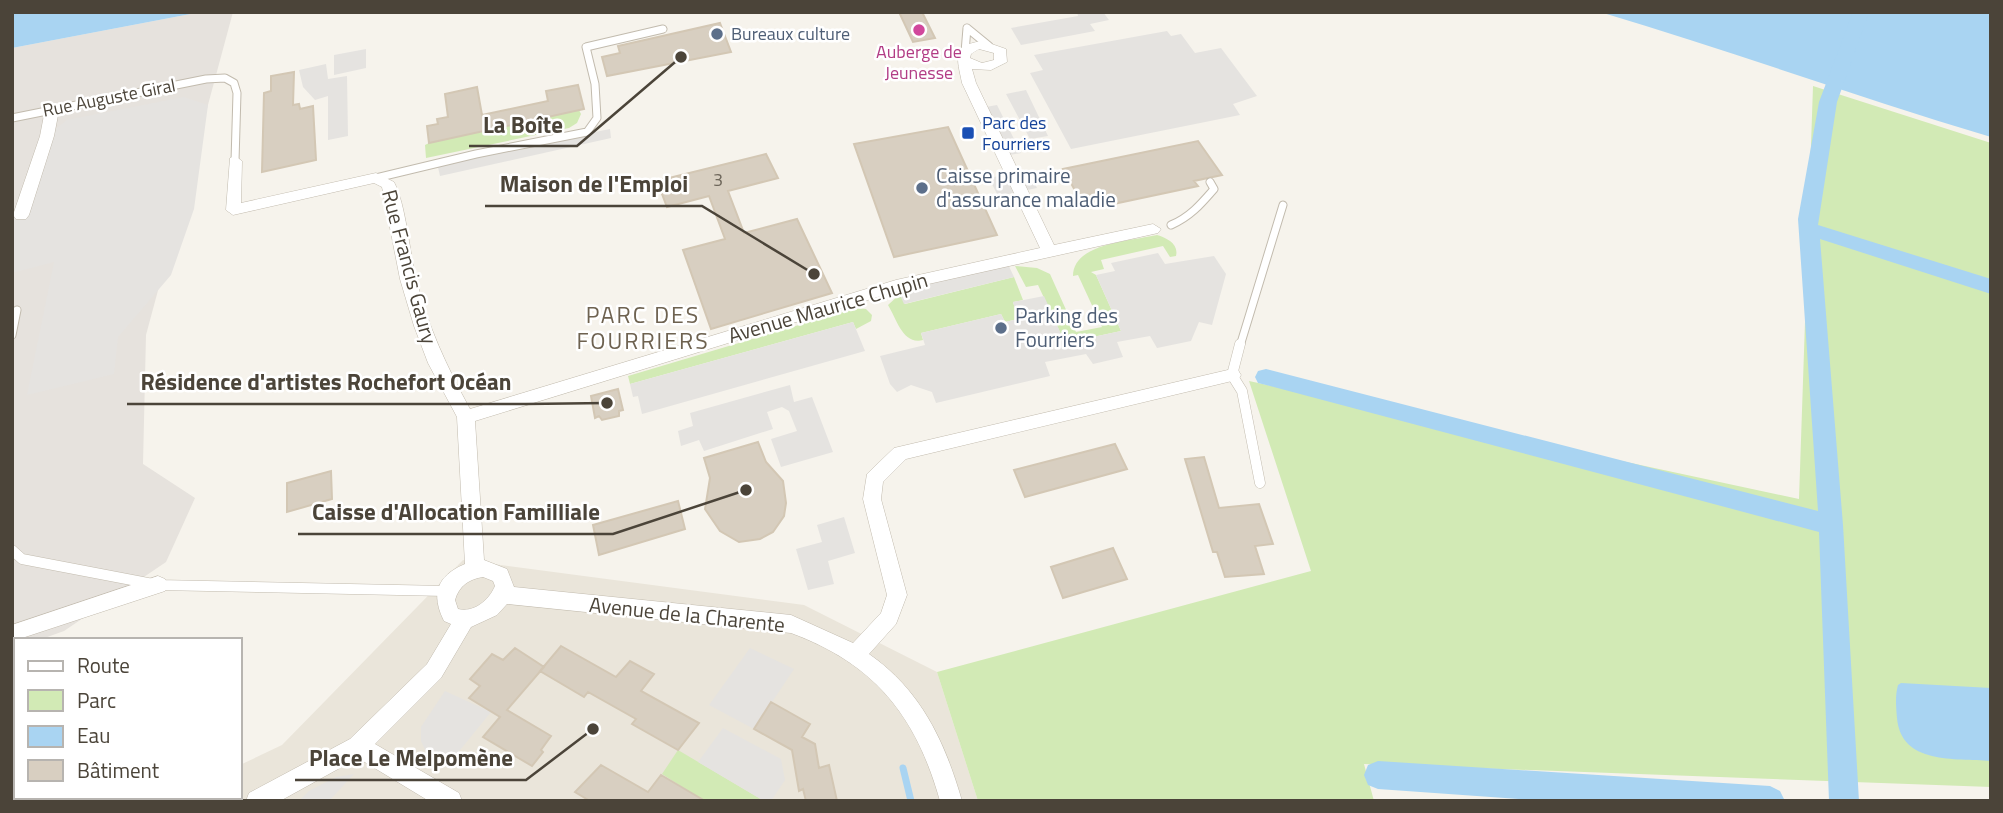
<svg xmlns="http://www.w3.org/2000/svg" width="2003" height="813" viewBox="0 0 2003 813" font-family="'Titillium Web',sans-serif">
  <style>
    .residential { fill: #eae5da }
    .industrial { fill: #e6e2dd }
    .green { fill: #d2eab5 }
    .parking { fill: #e5e3e0 }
    .water { fill: #a9d4f2 }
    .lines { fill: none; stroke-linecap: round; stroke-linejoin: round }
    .stream { stroke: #a9d4f2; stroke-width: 7 }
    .canal { fill: #a9d4f2; fill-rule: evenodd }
    .building { fill: #d8cfc1; stroke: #d3c7b4; stroke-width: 2 }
    .lane-far1-casing { stroke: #c2bbae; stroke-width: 9 }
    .lane-casing { stroke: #c2bbae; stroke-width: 11 }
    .street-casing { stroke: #c2bbae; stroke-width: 1 }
    .lane-far1 { stroke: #fff; stroke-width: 7 }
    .lane { stroke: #fff; stroke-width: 10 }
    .street { fill: #fff; fill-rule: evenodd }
    .hotel-dot { fill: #d1479c; stroke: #fff; stroke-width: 2.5 }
    .service-dot { fill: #5c6f8a; stroke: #fff; stroke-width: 2.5 }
    .transit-dot { fill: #1a4fb4; stroke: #fff; stroke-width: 2.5 }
    .labels { text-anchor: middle; stroke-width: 5; stroke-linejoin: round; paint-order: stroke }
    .far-service-label { font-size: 18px; fill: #4e5e75; stroke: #fff; text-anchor: start }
    .far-hotel-label { font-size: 18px; fill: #b23c85; stroke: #fff }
    .far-street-label { font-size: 18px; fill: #4b4439; stroke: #fff }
    .far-transit-label { font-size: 18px; fill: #164399; stroke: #fff; text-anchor: start }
    .number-label { font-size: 18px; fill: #6e675b }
    .service-label { font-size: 21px; fill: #4e5e75; stroke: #fff; text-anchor: start }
    .street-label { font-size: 21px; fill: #4b4439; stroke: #fff }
    .neighbourhood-label { font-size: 23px; letter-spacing: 2px; fill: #6e6250; stroke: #fff }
    .leader { fill: none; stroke: #4b4439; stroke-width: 2.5 }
    .callout-dot { fill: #4b4439; stroke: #fff; stroke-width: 2.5 }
    .callout-label { font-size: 23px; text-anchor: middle; font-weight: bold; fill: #4b4439; stroke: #fff; stroke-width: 5; stroke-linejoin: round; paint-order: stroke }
  </style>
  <rect width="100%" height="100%" fill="#f6f3ec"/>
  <path class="residential" d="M463 560 804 605 937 672 978 801H162L170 797H240V765L282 745Z"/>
  <path class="industrial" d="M201 12H233L146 335 143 464 195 498 166 562 64 631 39 640H16V647L12 648V48Z"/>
  <path class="green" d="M1813 86 1991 143V787L1364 764 1374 801H978L937 672 1311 571 1249 381 1799 499Z
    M579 110 581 114 577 123 569 128 426 158 425 145 429 143Z
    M1157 235C1167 238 1179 244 1176 256L1170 257 1163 246 1101 260 1104 269 1091 272 1096 275 1121 331 1065 343 1038 285 1026 287 1015 266 1037 268 1050 274 1076 332 1102 327 1078 275 1073 276C1073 243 1131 241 1157 235Z
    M1014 277 1023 300 1013 302 1018 319 1005 322 1001 314 921 333 923 340C903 345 897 320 888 305L900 294 905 304Z
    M856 308 866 309 872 315 871 321 856 329 853 322 630 384 628 376Z
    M678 750 764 801H704L662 774Z"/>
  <path class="parking" d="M1077 12H1103L1109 20 1090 24 1095 31 1021 45 1011 28 1078 16Z
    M1167 31 1171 36 1181 34 1195 53 1221 48 1257 96 1233 104 1240 115 1071 149 1030 73 1043 70 1034 55Z
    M366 49V68L334 75V55Z
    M326 64 328 79 347 76 348 136 328 140V96L315 100 303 87 299 70Z
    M1026 90 1048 136 1030 139 1006 94Z
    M184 97 208 105 194 209 171 275 118 337 114 374 27 395 54 262 12 273V217L21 215 47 136 67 120Z
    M997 105 1021 153 1004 156 980 108Z
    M610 129 611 138 440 176 437 163Z
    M1028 170 1037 188 998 196 989 178Z
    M1158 253 1165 264 1214 256 1226 274 1212 325 1199 322 1191 341 1157 348 1150 336 1117 342 1123 357 1093 364 1086 354 1045 362 1050 376 936 403 932 392 911 385 897 392 890 384 880 356 925 345 921 333 1001 314 1005 322 1018 319 1013 302 1044 296 1065 343 1121 331 1096 275 1115 271 1111 263Z
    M1006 260 1014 277 904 304 896 286Z
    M853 322 865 351 642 414 638 396 633 397 630 384Z
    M790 385 794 402 812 397 833 452 781 467 771 439 797 431 789 411 782 407 767 412 773 429 704 451 699 440 681 446 678 431 693 426 690 413Z
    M844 517 855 553 828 561 834 584 808 590 796 549 822 542 817 525Z
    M750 648 794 669 754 729 709 705Z
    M445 691 491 712 448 765 426 752 421 741V727Z
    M723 728 781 759 785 780 771 801H764L698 762Z
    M354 774 329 801H299L309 791 336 777Z"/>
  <path class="water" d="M12 12H201L12 48Z
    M1600 12H1991V137C1860 98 1731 51 1600 12Z
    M1901 683 1991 688V761C1955 758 1901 765 1897 718 1896 706 1895 696 1898 685Z"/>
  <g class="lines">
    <path class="stream" d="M903 768 911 801"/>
    <path class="canal" d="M1853 12H1869L1837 102 1818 225 1991 279V294L1820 239 1843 525 1859 801H1829L1819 532 1266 385 1258 383 1255 377 1258 371 1266 369 1818 511 1798 219 1819 102Z
      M1378 761 1770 786 1780 791 1785 801H1549L1378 789 1368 785 1364 775 1368 765Z"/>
  </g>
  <path class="building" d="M899 12H922L935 38 913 42Z
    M720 23 731 52 607 76 602 57 620 53 618 46Z
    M294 72 293 105 299 104 300 109 313 106 316 160 262 172 264 93 271 91V76Z
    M578 85 584 109 429 143 427 126 438 124 437 119 448 117 445 94 477 87 482 115 548 101 546 91Z
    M948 127 997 235 894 257 854 144Z
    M1198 141 1222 175 1194 181 1198 186 1099 207 1096 201 1082 203 1063 169Z
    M766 154 778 178 728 191 744 233 797 219 832 293 711 329 683 250 725 239 709 196 667 207 657 181Z
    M618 389 623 410 619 411V416L602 420 599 416 595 418 591 396Z
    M758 442 766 462 783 481 786 503 784 516 773 532 760 539 739 542 720 531 705 509 710 478 704 458Z
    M1115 444 1127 469 1025 497 1014 470Z
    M1204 457 1219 508 1259 504 1273 544 1255 546 1264 574 1225 577 1217 552H1213L1185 459Z
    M331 471 332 499 287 512V483Z
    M678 501 685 529 599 555 593 525Z
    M1113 548 1127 579 1063 598 1051 567Z
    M561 646 616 677 630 661 654 674 641 691 699 723 678 750 632 724 636 719 588 692 584 697 540 671Z
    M515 648 544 667 507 710 551 736 541 750 543 752 532 766 483 737 500 717 469 698 480 686 470 679 492 654 503 660Z
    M771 702 810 724 802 737 815 744 819 768 829 765 837 801H806L803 789 799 791 792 750 754 729Z
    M601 765 648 792 661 775 705 801H590L575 792Z"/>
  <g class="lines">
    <defs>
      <path id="lane-far1" d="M967 28 989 46
        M965 52 967 28
        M12 118 206 79 225 78 234 83 237 93 235 161
        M376 178 476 154 587 132 597 118 595 84 586 47 663 29
        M1171 225C1190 217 1201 204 1214 189L1210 182
        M12 335 17 310
        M1240 346 1283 205"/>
      <path id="lane" d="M1240 344 1232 375 1242 391 1260 483
        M12 550 22 559 158 585 446 591
        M12 788 16 787
        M178 797V801"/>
      <path id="street" d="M983 41 1006 49 1007 62 991 70 972 69 976 83 1054 245 1153 224 1161 229 1158 233 897 291 475 421 484 560 507 569 514 587 791 615 853 643 881 613 887 595 863 499 867 474 894 448 1232 369 1238 370 1241 375 1238 380 1232 381 906 459 883 482 881 499 907 595 896 624 869 654C921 690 945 742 962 801H940C916 716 875 664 791 633L507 604 497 615 471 627 441 678 375 744 459 793 462 801H429L358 758 280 801H246L249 793 350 739 427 664 451 624 444 621C431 595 436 576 465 564L457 417 428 363 414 326 400 279 382 187 374 183 233 215 226 210 230 158 235 156 242 161 241 203 376 173 394 182C406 205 409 250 416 278 427 325 447 367 470 409L896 280 1040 248 962 83C957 58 951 45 983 41ZM979 49 994 53V60L982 63 970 58 971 54ZM483 577 493 581 495 586C489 600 474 613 458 609L455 600C459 586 469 579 483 577Z
        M52 106 59 110 54 136 29 215 26 219H16L13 215 40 136 45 110Z
        M158 576 165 579 168 585 165 591 16 640 12 643V625Z"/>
    </defs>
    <use href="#lane-far1" class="lane-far1-casing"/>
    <use href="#lane" class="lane-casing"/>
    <use href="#street" class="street-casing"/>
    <use href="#lane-far1" class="lane-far1"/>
    <use href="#lane" class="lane"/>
    <use href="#street" class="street"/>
  </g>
  <circle class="hotel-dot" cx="919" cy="30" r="7"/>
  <g class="service-dot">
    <circle cx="717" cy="34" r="7"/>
    <circle cx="922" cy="188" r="7"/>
    <circle cx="1001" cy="328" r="7"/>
  </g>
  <rect class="transit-dot" x="961" y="126" width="14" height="14" rx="3.5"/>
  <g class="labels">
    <g class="far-service-label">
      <text x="731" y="40">Bureaux culture</text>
    </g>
    <g class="far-hotel-label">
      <text x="919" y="58">Auberge de<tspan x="919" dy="21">Jeunesse</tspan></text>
    </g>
    <g class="far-street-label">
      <text transform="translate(109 98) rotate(-11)" y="6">Rue Auguste Giral</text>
    </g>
    <g class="far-transit-label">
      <text x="982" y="129">Parc des<tspan x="982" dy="21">Fourriers</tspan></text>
    </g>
    <g class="number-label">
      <text x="718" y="186">3</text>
    </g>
    <g class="service-label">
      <text x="936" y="183">Caisse primaire<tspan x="936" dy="24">d'assurance maladie</tspan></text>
      <text x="1015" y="323">Parking des<tspan x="1015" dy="24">Fourriers</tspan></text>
    </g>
    <g class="street-label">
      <text transform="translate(409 267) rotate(75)" y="7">Rue Francis Gaury</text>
      <text transform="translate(828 308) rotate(-16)" y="7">Avenue Maurice Chupin</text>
      <text transform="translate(687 615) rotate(6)" y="7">Avenue de la Charente</text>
    </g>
    <g class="neighbourhood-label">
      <text x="643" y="323">PARC DES<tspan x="643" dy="26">FOURRIERS</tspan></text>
    </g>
  </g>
  <path class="leader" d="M681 57L577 146H469M814 274L702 206H485M607 403L526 404H127M746 490L613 534H298M593 729L526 780H295"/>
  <g class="callout-dot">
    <circle cx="681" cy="57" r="7"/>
    <circle cx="814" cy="274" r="7"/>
    <circle cx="607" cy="403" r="7"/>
    <circle cx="746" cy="490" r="7"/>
    <circle cx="593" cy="729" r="7"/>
  </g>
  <g class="callout-label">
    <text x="523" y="133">La Boîte</text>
    <text x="594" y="192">Maison de l'Emploi</text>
    <text x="326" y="390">Résidence d'artistes Rochefort Océan</text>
    <text x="456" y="520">Caisse d'Allocation Familliale</text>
    <text x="411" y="766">Place Le Melpomène</text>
  </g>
  <rect width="2003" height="813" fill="none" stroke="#4b4439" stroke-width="28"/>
  <rect x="14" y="638" width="228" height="161" fill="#ffffff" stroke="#b7b4b0" stroke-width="2"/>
  <rect x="28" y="661" width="35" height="10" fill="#ffffff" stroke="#b7b4b0" stroke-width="2"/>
  <text x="77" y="673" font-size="21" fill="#4b4439">Route</text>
  <rect x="28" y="690" width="35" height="21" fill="#d2eab5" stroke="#b7b4b0" stroke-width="2"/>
  <text x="77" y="708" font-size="21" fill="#4b4439">Parc</text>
  <rect x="28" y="726" width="35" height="21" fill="#a9d4f2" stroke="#b7b4b0" stroke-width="2"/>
  <text x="77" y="743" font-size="21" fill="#4b4439">Eau</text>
  <rect x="28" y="760" width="35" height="21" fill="#d8cfc1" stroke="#b7b4b0" stroke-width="2"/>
  <text x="77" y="778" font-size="21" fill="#4b4439">Bâtiment</text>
</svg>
